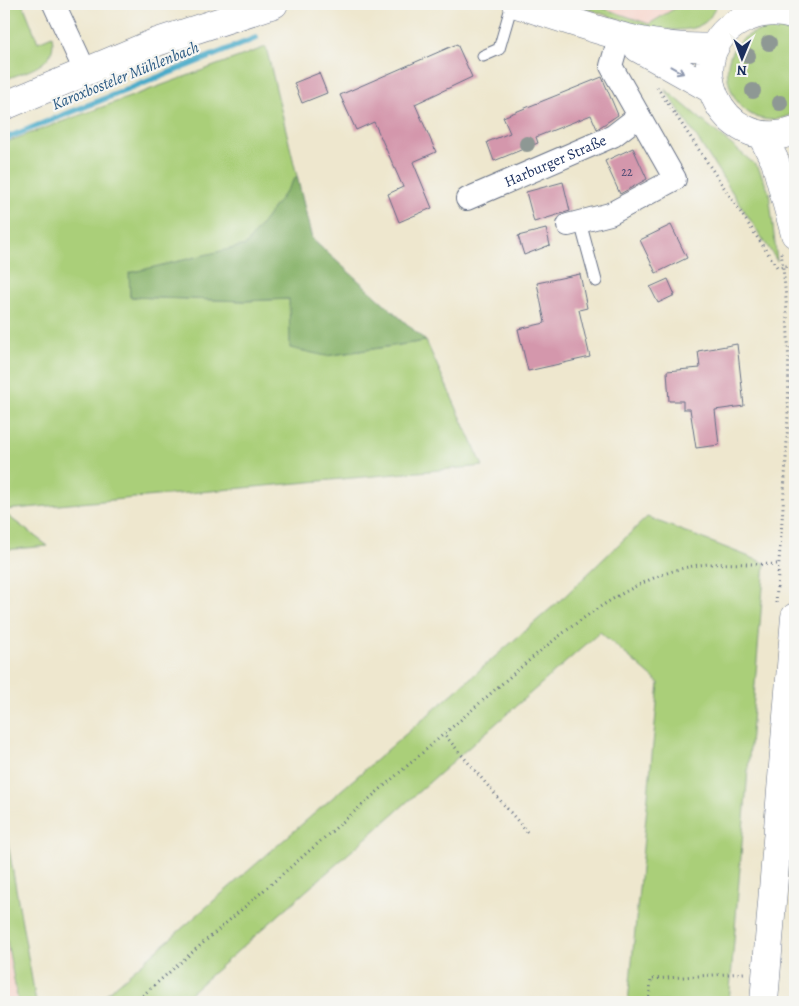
<svg xmlns="http://www.w3.org/2000/svg" width="799" height="1006" viewBox="0 0 799 1006" font-family="Alegreya,serif">
  <style>
    .built { fill: #f7d1c7 }
    .green { fill: #aacf79; stroke: #627f6c }
    .forest { fill: #87b269; stroke: #517064 }
    .lines { fill: none; stroke-linecap: round; stroke-linejoin: round }
    .stream { stroke: #4aabc9; stroke-width: 6 }
    .building { fill: #d497ac }
    .lane-casing { stroke: #656f85; stroke-width: 13 }
    .street-casing { stroke: #656f85; stroke-width: 24 }
    .secondary-casing { stroke: #656f85; stroke-width: 29 }
    .path { stroke: #656f85; stroke-width: 3; stroke-dasharray: 1 4; stroke-linecap: butt }
    .lane { stroke: #fff; stroke-width: 11 }
    .street { stroke: #fff; stroke-width: 22 }
    .secondary { stroke: #fff; stroke-width: 28 }
    .tree { fill: #8e9894 }
    .oneway { stroke: #8d97ae }
    .labels { text-anchor: middle; stroke-width: 4.5; stroke-linejoin: round; paint-order: stroke }
    .number-label { font-size: 12px; fill: #494972 }
    .street-label { font-size: 15px; fill: #1b2f5e; stroke: #f6f6f2 }
    .water-label { font-size: 16px; font-style: italic; fill: #2b5a83; stroke: #f6f6f2 }
  </style>
  <rect width="100%" height="100%" fill="#f6f6f2"/>
  <filter id="ink" filterUnits="userSpaceOnUse"><feTurbulence type="fractalNoise" baseFrequency=".02" numOctaves="2"/><feDisplacementMap in="SourceGraphic" scale="10" xChannelSelector="R" yChannelSelector="G"/><feConvolveMatrix kernelMatrix="1 2 1 2 8 2 1 2 1" color-interpolation-filters="sRGB"/></filter>
  <filter id="wash" filterUnits="userSpaceOnUse"><feTurbulence type="fractalNoise" baseFrequency=".0096" numOctaves="4" result="noise"/><feDisplacementMap in="SourceGraphic" scale="20" xChannelSelector="R" yChannelSelector="G"/><feGaussianBlur stdDeviation="1.12" result="paint"/><feColorMatrix in="noise" values="0 0 0 0 0 0 0 0 0 0 0 0 0 0 0 0 0 1.4 0 .05"/><feComposite in="paint" operator="in"/></filter>
  <g filter="url(#wash)">
    <rect width="100%" height="100%" fill="#eee7ce"/>
    <path class="built" d="M571 4H687L651 25H632Z
      M4 925 18 1002H4Z"/>
    <path class="green" d="M4 4H23L38 42 52 36C59 66 25 71 4 80Z
      M591 4 649 24 682 4H716C714 11 710 19 704 23 676 43 606 15 577 5Z
      M779 28 795 34V112C733 151 688 31 779 28Z
      M266 47 297 176 246 246 130 273V297L245 301 290 299 326 356 426 341 483 466 4 510V143Z
      M665 89 758 167 769 192 777 261Z
      M4 513 48 546 4 550Z
      M647 517 765 563 729 1002H628L659 683 600 632 180 1002H97L565 596Z
      M4 821 36 1002H18L4 925Z"/>
    <path class="forest" d="M297 176 312 239 426 341 326 356 290 348 289 299 245 301 130 297 129 273 246 245Z"/>
    <g class="lines">
      <path class="stream" d="M4 139 256 38"/>
    </g>
    <g id="blocks">
      <path class="building" d="M457 44 472 77 415 104 436 152 413 162 432 208 399 222 388 194 403 187 374 122 356 130 340 95Z
        M319 73 327 93 302 103 294 83Z
        M602 77 618 115 597 129 591 115 536 137 538 143 494 161 487 142 510 133 503 117Z
        M633 148 647 179 620 194 605 161Z
        M563 182 570 211 534 222 526 192Z
        M671 225 687 258 656 273 640 240Z
        M546 229 550 245 524 255 518 236Z
        M580 274 587 308 579 310 590 357 528 371 518 329 545 323 537 283Z
        M668 279 675 295 658 303 650 287Z
        M737 344 744 406 715 410 719 445 696 448 690 409H683V401H669L667 371 700 368 698 351Z"/>
    </g>
  </g>
  <g filter="url(#ink)">
    <use href="#blocks" fill-opacity="0" stroke="#656f85" stroke-width="1"/>
    <g class="lines">
      <defs>
        <path id="lane" d="M483 56 499 49 512 4
          M580 222 596 281"/>
        <g id="street">
          <path d="M54 4 86 73"/>
          <path id="s1" d="M467 199 613 136 639 116"/>
          <path d="M568 225 610 214 675 179 611 66 619 38"/>
        </g>
        <path id="secondary" d="M517 4C584 24 643 51 715 47
          M795 16C777 10 761 11 744 19 674 51 720 158 795 131
          M638 48 711 89
          M4 106 157 42 274 4
          M762 136 775 161 795 234
          M764 1002 795 617"/>
      </defs>
      <use href="#lane" class="lane-casing"/>
      <use href="#street" class="street-casing"/>
      <use href="#secondary" class="secondary-casing"/>
      <path class="path" d="M657 87 777 267 795 265
        M776 603C784 486 797 369 781 252
        M527 832 444 734C512 677 609 578 699 565 724 562 753 565 779 564
        M135 1002 444 734
        M649 1002 651 979 744 973"/>
      <use href="#lane" class="lane"/>
      <use href="#street" class="street"/>
      <use href="#secondary" class="secondary"/>
    </g>
    <g class="tree">
      <circle cx="769" cy="43" r="8"/>
      <circle cx="748" cy="56" r="8"/>
      <circle cx="753" cy="91" r="8"/>
      <circle cx="780" cy="103" r="8"/>
      <circle cx="527" cy="144" r="8"/>
    </g>
    <defs><path id="oneway-shaft" d="M-6 0H5M1.5-3L5.5 0L1.5 3" fill="none" stroke-width="1.6" stroke-linecap="round" stroke-linejoin="round" transform="scale(1.25)"/></defs>
    <use class="oneway" href="#oneway-shaft" transform="translate(677 70) rotate(29)"/>
  </g>
  <g class="labels">
    <g class="number-label">
      <text x="627" y="176">22</text>
    </g>
    <g class="street-label">
      <text dy="5" stroke="none"><textPath href="#s1" startOffset="96">Harburger Straße</textPath></text>
    </g>
    <g class="water-label">
      <text transform="translate(125 75) rotate(-22)" y="6">Karoxbosteler Mühlenbach</text>
    </g>
  </g>
  <rect width="799" height="1006" fill="none" stroke="#f6f6f2" stroke-width="20"/>
  <g transform="translate(742 58) rotate(181)" stroke="#f6f6f2" stroke-width="4" paint-order="stroke">
  <path d="M0-4L9 19L0 12L-9 19Z" fill="#1b2f5e"/>
  <text y="-8" font-size="14" font-weight="bold" text-anchor="middle" fill="#1b2f5e">N</text>
  </g>
</svg>
